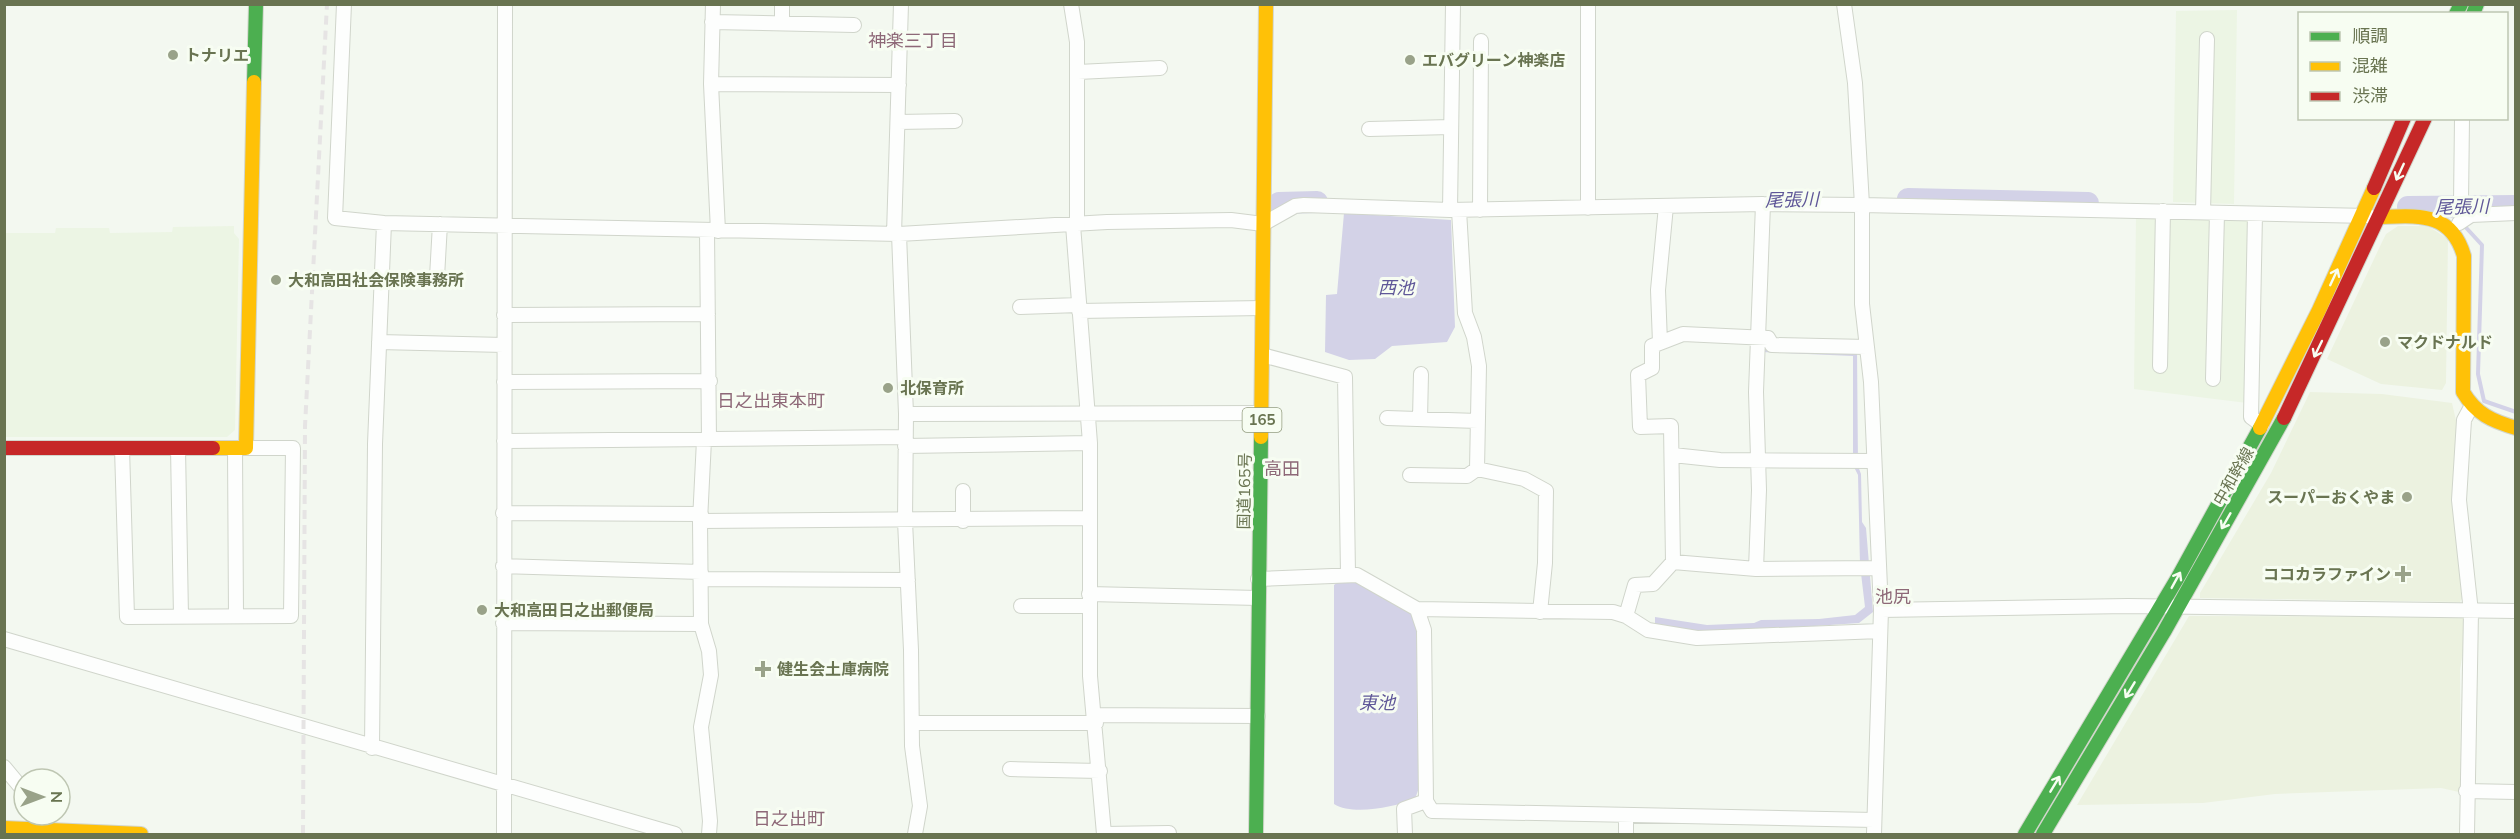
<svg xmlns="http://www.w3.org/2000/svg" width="2520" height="839" viewBox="0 0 2520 839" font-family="Mulish,'Noto Sans JP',sans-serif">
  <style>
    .residential { fill: #ecf5e4 }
    .commercial { fill: #ecf2e0 }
    .water { fill: #d3d2e7 }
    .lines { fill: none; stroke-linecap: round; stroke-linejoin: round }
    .stream { stroke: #d3d2e7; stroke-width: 4 }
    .river { stroke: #d3d2e7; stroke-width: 22 }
    .street-casing { stroke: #d0d5cb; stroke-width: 16 }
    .fast-casing { stroke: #d2d6cc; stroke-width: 16 }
    .slow-casing { stroke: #d2d6cc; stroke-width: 16 }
    .jam-casing { stroke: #d2d6cc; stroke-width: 16 }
    .street { stroke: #fdfefd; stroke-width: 14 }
    .fast { stroke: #4caf50; stroke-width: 14 }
    .slow { stroke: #ffc107; stroke-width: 14 }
    .jam { stroke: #c62828; stroke-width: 14 }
    .rail { stroke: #e6e4e4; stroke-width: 4; stroke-dasharray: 9 6; stroke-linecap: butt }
    .oneway { stroke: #f7fdf2 }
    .poi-dot { fill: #99a289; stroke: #f7fdf2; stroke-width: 2 }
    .labels { text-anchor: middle; stroke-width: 6; stroke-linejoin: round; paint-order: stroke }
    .shield { fill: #f7fdf2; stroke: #949d81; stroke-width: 1.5 }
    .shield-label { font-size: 15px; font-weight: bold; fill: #697451 }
    .poi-label { font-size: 16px; font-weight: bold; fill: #697451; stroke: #f7fdf2; text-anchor: start }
    .street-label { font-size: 16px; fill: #697451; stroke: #f7fdf2 }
    .neighbourhood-label { font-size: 18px; fill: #8e6978; stroke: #f7fdf2 }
    .water-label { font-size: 18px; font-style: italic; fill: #5f5798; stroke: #f7fdf2 }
  </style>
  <rect width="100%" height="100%" fill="#f3f8f0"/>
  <path class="residential" d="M2237 10 2234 204 2173 202 2176 11Z
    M2136 215 2253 219 2247 403 2134 389Z
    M234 226V233L239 239 235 430 227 437H5V233H55L56 228H109L110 233 172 232 173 227Z"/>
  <path class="commercial" d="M2398 226H2428L2448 239 2446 383 2442 390 2381 384 2327 359 2382 242 2386 234Z
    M2310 392 2382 394 2452 403 2458 429 2463 597 2460 602 2200 598V593L2271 473Z
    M2189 616 2462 617 2468 621 2460 670 2461 787 2459 792 2441 788 2275 794 2203 803 2077 805Z"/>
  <path class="water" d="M1344 213 1451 220 1455 327 1447 342 1392 346 1375 359 1349 360 1325 352 1326 295 1337 294Z
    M1767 345 1857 350 1858 466 1861 474 1862 522 1866 528 1873 612 1859 623 1754 630 1689 631 1655 624V617L1707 625 1754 623 1761 620 1819 619 1855 615 1865 607 1860 565 1858 475 1853 465V356L1761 352V349Z
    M1342 579H1358L1412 612 1418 624 1421 782 1415 799C1394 807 1353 816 1334 804V585Z"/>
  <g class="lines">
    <path class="stream" d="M2448 208 2482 245 2478 374 2484 401 2516 412"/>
    <path class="river" d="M1908 199 2088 203
      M1279 203 1317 202
      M2408 207 2516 206"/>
    <defs>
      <path id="street" d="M344 4 335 218 384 223 899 234 1107 222 1231 220 1263 224 1295 206 1304 205 1450 210 1763 204 1862 205 2369 216
        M713 4 711 84 718 231
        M782 4V23
        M1071 4 1077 42V225
        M1844 4 1855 83 1862 205V304L1871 382 1881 610 1874 834
        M712 22 854 25
        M1078 72 1160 68
        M711 84 899 85
        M2462 118 2461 203 2464 218
        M898 122 955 121
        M1369 129 1451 127
        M1588 208V4
        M1450 210 1453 4
        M1459 210 1465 313 1474 337 1479 366 1477 469 1524 479 1546 491 1545 563 1540 612
        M1480 210 1481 41
        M2203 212 2207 39
        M2255 214 2251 417 2262 425
        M2459 223 2471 215 2516 213
        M1073 225 1090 443V676L1104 834
        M707 231 709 440
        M894 234 901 4
        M899 234 906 414 905 521 911 650 912 746 920 806 915 834
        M437 277 440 224
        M1020 307 1079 305
        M1079 311 1262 308
        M504 315 708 314
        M379 342 504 345
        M1660 343 1658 290 1666 206
        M1262 355 1345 377 1348 574
        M2160 366 2163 211
        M2213 379 2217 213
        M504 382 710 381
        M906 414 1262 413
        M1387 418 1478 421
        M1420 419 1421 374
        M704 440 700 521 701 624 709 651 711 675 701 727 710 821 709 834
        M504 441 905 437
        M905 446 1090 443
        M122 448 127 617 291 616 293 448H246
        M178 448 181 616
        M235 448 236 616
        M1673 455 1720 460 1874 461
        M1410 475 1467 476 1477 469
        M963 491V521
        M503 513 701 514
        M700 521 1090 518
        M1673 562 1671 426 1640 427 1638 375 1652 368V346L1683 334 1768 338 1772 345 1867 347
        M503 566 701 572
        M1756 569 1759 490 1756 392 1763 204
        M703 579 908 580
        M1258 579 1357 575 1417 609 1424 630 1426 801 1432 811 1874 820
        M1089 594 1258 598
        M1021 606H1089
        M1417 609 1613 612 1626 616 1648 630 1697 638 1880 631
        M1881 610 2128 606 2516 611
        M1626 616 1635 585 1653 584 1673 562 1756 569 1879 568
        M503 623 701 624
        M4 639 675 834
        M1095 715 1258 716
        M912 723H1096
        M372 748 375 444 384 223
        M4 767 24 791
        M1010 769 1100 771
        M2466 791 2516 792
        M504 834 505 4
        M1104 834 1169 833
        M1405 834 1404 809 1426 801
        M1626 834V815
        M2467 834 2471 612 2459 500 2464 420 2471 407"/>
      <path id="fast" d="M2456 14 2461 4
        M2473 14 2477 4
        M254 82 256 4
        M1256 834 1261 437
        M2025 834 2177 579 2260 428
        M2043 834 2164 632 2284 418"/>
      <path id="slow" d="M2379 217C2418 216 2451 211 2464 256L2463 392C2476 414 2492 421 2516 428
        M2260 428 2319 310 2374 188
        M1261 437 1266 4
        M213 448H246L254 82
        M4 828 141 834"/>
      <path id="jam" d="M2374 188 2404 118
        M2284 418 2425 118
        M4 448H213"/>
    </defs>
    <use href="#street" class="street-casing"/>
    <use href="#fast" class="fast-casing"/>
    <use href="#slow" class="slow-casing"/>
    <use href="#jam" class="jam-casing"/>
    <use href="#street" class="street"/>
    <use href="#fast" class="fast"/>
    <use href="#slow" class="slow"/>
    <use href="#jam" class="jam"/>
    <path class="rail" d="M303 834 305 426 327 4"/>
  </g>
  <defs><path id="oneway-shaft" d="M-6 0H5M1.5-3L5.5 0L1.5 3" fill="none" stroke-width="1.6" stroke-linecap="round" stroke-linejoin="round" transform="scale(1.5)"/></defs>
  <g class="oneway">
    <use href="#oneway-shaft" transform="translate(2400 172) rotate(115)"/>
    <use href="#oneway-shaft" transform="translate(2334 277) rotate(-65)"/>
    <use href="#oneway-shaft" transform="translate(2318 349) rotate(116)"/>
    <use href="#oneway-shaft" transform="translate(2226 521) rotate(120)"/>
    <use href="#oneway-shaft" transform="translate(2176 580) rotate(-61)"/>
    <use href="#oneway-shaft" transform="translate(2130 690) rotate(121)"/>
    <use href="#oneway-shaft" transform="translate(2055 784) rotate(-59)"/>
  </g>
  <g class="poi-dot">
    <circle cx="173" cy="55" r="6"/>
    <circle cx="1410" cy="60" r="6"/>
    <circle cx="276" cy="280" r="6"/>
    <circle cx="2385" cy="342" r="6"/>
    <circle cx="888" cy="388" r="6"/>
    <circle cx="2407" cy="497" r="6"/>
    <path d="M2400 565h6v6h6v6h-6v6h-6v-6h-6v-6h6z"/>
    <circle cx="482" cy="610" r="6"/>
    <path d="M760 660h6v6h6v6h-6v6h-6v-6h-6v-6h6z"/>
  </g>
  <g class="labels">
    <rect class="shield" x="1242.5" y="408" width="39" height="24" rx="4.5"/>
    <g class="shield-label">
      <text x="1262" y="425">165</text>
    </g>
    <g class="poi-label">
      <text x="185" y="61">トナリエ</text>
      <text x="1422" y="66">エバグリーン神楽店</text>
      <text x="288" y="286">大和高田社会保険事務所</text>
      <text x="2397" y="348">マクドナルド</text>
      <text x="900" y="394">北保育所</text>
      <text x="2395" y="503" text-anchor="end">スーパーおくやま</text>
      <text x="2391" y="580" text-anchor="end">ココカラファイン</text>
      <text x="494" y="616">大和高田日之出郵便局</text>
      <text x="777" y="675">健生会土庫病院</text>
    </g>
    <g class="street-label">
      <text transform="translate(2233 476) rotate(-60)" y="6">中和幹線</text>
      <text transform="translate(1244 491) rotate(-89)" y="6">国道165号</text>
    </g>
    <g class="neighbourhood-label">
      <text x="913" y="47">神楽三丁目</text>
      <text x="771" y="407">日之出東本町</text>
      <text x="1282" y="475">高田</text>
      <text x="1893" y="603">池尻</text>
      <text x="789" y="825">日之出町</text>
    </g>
    <g class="water-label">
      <text transform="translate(1792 200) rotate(-1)" y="6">尾張川</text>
      <text transform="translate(2462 207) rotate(-1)" y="6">尾張川</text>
      <text x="1396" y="294">西池</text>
      <text x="1377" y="709">東池</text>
    </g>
  </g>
  <rect width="2520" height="839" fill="none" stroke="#697451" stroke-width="12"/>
  <rect x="2298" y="12" width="210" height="108" fill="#f7fdf2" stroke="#bec6b2" stroke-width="1.5"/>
  <rect x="2310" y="32" width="30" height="9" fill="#4caf50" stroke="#bec6b2" stroke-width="1.5"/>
  <text x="2352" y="42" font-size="18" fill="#697451">順調</text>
  <rect x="2310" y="62" width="30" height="9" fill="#ffc107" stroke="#bec6b2" stroke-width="1.5"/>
  <text x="2352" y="72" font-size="18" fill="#697451">混雑</text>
  <rect x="2310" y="92" width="30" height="9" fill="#c62828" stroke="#bec6b2" stroke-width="1.5"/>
  <text x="2352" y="102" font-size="18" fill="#697451">渋滞</text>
  <g transform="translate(42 797) rotate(90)"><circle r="28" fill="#f7fdf2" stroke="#bec6b2" stroke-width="1.5"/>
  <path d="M0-4.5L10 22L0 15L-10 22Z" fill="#99a289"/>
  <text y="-9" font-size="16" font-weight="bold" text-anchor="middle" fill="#697451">N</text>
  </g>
</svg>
